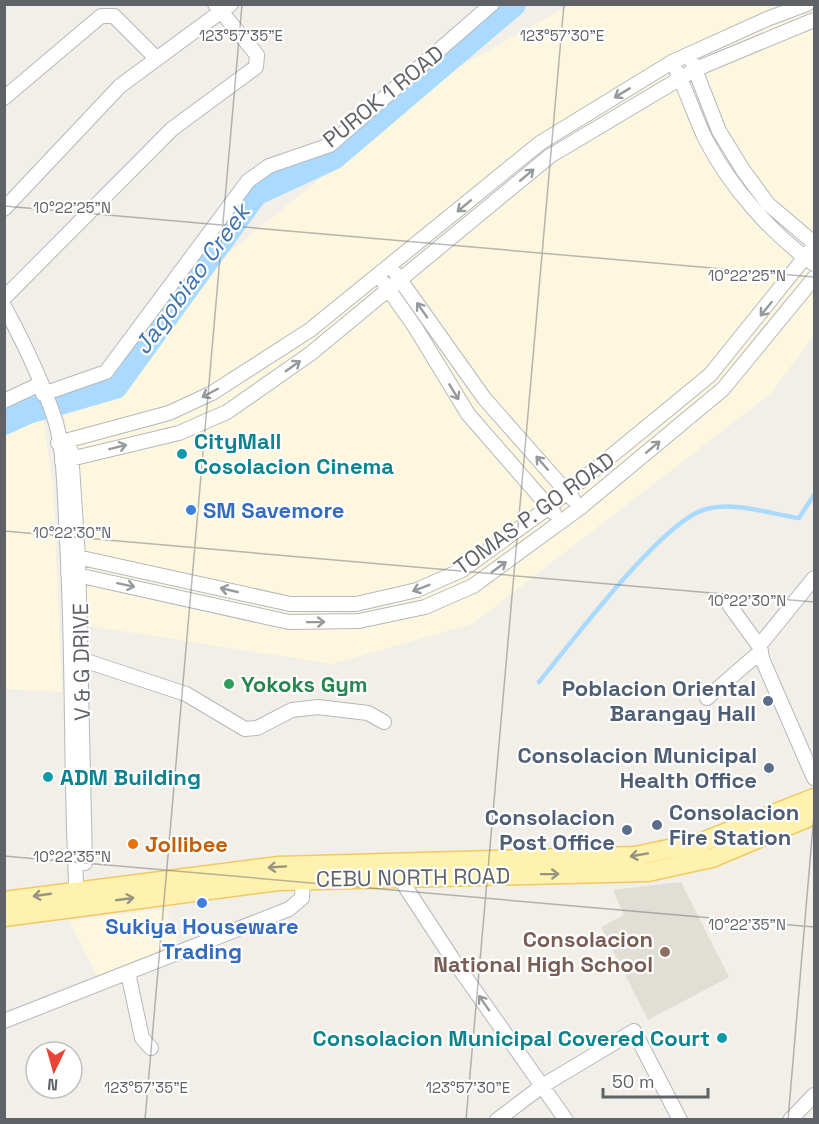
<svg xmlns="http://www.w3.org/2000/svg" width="819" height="1124" viewBox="0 0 819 1124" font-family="'Space Grotesk',sans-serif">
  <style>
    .commercial { fill: #fef7e0 }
    .education { fill: #e1ded6 }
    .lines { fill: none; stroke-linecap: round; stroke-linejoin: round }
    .stream { stroke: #aadaff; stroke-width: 4.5 }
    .river { stroke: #aadaff; stroke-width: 26 }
    .minor-casing { stroke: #b5b8bc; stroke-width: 16 }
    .major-casing { stroke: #f2c960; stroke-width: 21 }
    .minor { stroke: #fff; stroke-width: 14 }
    .major { stroke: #fff2af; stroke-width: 18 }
    .oneway { stroke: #979a9d }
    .oneway2 { stroke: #979581 }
    .ticks { fill: none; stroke: #5f6368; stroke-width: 1.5; stroke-opacity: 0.45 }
    .culture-dot { fill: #0f9aa8; stroke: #fff; stroke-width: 2 }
    .shop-dot { fill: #3f7fe0; stroke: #fff; stroke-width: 2 }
    .leisure-dot { fill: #2e9e5b; stroke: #fff; stroke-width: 2 }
    .service-dot { fill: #5c6f8a; stroke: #fff; stroke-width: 2 }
    .food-dot { fill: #e8710a; stroke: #fff; stroke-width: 2 }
    .education-dot { fill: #8d6e63; stroke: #fff; stroke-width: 2 }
    .labels { text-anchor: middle; stroke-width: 4.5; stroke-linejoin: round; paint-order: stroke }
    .street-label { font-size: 22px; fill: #5f6368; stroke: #fff }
    .culture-label { font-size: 22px; font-weight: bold; fill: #0d838f; stroke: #fff; text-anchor: start }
    .shop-label { font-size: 22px; font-weight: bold; fill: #366cbe; stroke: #fff; text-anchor: start }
    .leisure-label { font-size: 22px; font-weight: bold; fill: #27864d; stroke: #fff; text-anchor: start }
    .service-label { font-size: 22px; font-weight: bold; fill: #4e5e75; stroke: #fff; text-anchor: end }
    .food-label { font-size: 22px; font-weight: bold; fill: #c56008; stroke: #fff; text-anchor: start }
    .education-label { font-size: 22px; font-weight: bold; fill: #785e54; stroke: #fff; text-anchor: end }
    .water-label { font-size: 24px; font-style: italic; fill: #4174aa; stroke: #fff }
    .ticks-label { font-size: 15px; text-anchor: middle; fill: #5f6368; stroke: #fff; stroke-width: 4.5; stroke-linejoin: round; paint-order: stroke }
  </style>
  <rect width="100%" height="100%" fill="#f1efe8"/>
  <path class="commercial" d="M570 5H814V335L770 394 472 624 332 664 84 625 64 415 123 397 216 263 457 68Z
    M42 411 53 484 62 692 5 689V434Z
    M166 909 180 952 100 981 69 921Z"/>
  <path class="education" d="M681 882 729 977 648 1020 601 927 624 915 613 890Z"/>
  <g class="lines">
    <path class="stream" d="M539 682C571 643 660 524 703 510 733 500 769 514 799 518L814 495"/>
    <path class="river" d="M4 422 28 411 115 386 255 193 333 157 513 4"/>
    <defs>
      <path id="minor" d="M692 62 719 131 743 170 768 204 814 243
        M677 72C688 94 695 118 706 140 731 188 771 233 814 264
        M4 98 101 16H114L157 59
        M4 209 120 86 231 4
        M396 274 484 398 573 499
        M384 283 415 327 468 414 554 513
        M4 298 172 129 256 67 257 55 215 4
        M4 306C24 343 43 382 56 423 65 454 65 507 67 541 74 661 70 781 77 901
        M43 394 106 372 248 181 269 166 330 145 492 4
        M4 401 40 384
        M58 443 169 413 212 393 310 330 540 143 672 62 767 19 807 4
        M71 451 78 557 85 863
        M62 461 179 433 227 412 310 354 550 156 696 69 814 20
        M68 555 290 604H356L417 590 462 570 549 507 710 375 814 246
        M68 573 289 622 359 621 425 607 473 586 581 507 723 389 814 278
        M730 606 759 646 763 661 814 778
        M759 646 814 578
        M74 657 186 694 245 729 257 728 292 710 318 707 368 713 384 722
        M707 698 761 651
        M395 871 452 958 566 1120
        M128 973 142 1038 151 1048
        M4 1021 289 909 302 898 303 880
        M497 1120 542 1086 634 1031 680 1120
        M790 1120 814 1095"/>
      <path id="major" d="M4 901 279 866 635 856 702 842 814 798
        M4 917 279 881 648 872 712 858 814 815"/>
    </defs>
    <use href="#minor" class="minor-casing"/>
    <use href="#major" class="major-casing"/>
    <use href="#minor" class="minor"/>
    <use href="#major" class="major"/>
  </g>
  <defs><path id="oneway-shaft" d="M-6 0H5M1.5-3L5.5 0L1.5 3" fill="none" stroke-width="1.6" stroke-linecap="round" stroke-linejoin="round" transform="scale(1.5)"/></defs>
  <g class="oneway">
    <use href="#oneway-shaft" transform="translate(622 93) rotate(149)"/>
    <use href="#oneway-shaft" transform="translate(527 175) rotate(-40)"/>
    <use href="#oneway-shaft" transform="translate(464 206) rotate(140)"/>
    <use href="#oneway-shaft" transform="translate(766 309) rotate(129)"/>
    <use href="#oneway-shaft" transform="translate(422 310) rotate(-125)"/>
    <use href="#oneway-shaft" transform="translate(293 366) rotate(-35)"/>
    <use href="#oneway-shaft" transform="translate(454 392) rotate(59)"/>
    <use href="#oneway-shaft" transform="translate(210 393) rotate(152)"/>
    <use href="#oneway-shaft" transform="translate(118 447) rotate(-14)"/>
    <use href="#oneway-shaft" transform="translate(653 447) rotate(-40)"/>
    <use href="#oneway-shaft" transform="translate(542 463) rotate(-131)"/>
    <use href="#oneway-shaft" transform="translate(499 567) rotate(-36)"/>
    <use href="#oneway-shaft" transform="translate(126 585) rotate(12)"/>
    <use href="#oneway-shaft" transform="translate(421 588) rotate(159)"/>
    <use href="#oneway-shaft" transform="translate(229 590) rotate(-167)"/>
    <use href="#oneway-shaft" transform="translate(316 622) rotate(-1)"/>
    <use href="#oneway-shaft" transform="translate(484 1003) rotate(-125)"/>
  </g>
  <g class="oneway2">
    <use href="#oneway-shaft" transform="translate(639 855) rotate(170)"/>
    <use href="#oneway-shaft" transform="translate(277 867) rotate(176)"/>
    <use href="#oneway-shaft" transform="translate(550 874) rotate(-1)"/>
    <use href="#oneway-shaft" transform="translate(42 895) rotate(172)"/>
    <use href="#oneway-shaft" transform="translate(125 899) rotate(-8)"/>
  </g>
  <path class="ticks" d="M4 206 814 277M4 531 814 602M4 856 814 927M145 1120 242 4M466 1120 564 4M788 1120 814 814"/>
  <g class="culture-dot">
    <circle cx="182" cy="454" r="6"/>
    <circle cx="48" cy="777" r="6"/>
    <circle cx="722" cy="1038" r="6"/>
  </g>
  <g class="shop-dot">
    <circle cx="191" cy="510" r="6"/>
    <circle cx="202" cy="903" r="6"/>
  </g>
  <circle class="leisure-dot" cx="229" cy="684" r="6"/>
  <g class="service-dot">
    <circle cx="768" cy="701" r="6"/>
    <circle cx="769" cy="768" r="6"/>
    <circle cx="657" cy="825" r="6"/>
    <circle cx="627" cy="830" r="6"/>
  </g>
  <circle class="food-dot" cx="133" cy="844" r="6"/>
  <circle class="education-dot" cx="665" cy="952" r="6"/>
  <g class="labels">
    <g class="street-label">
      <text transform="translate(383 96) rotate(-39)" y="8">PUROK 1 ROAD</text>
      <text transform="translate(534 513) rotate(-36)" y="8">TOMAS P. GO ROAD</text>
      <text transform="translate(81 662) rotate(-91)" y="8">V &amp; G DRIVE</text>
      <text transform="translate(413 877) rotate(-1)" y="8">CEBU NORTH ROAD</text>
    </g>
    <g class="culture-label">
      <text x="194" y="449">CityMall<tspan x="194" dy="25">Cosolacion Cinema</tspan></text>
      <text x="60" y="785">ADM Building</text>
      <text x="710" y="1046" text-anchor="end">Consolacion Municipal Covered Court</text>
    </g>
    <g class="shop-label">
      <text x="203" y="518">SM Savemore</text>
      <text x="202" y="934" text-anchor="middle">Sukiya Houseware<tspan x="202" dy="25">Trading</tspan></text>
    </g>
    <g class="leisure-label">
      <text x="241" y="692">Yokoks Gym</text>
    </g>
    <g class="service-label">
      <text x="756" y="696">Poblacion Oriental<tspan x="756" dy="25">Barangay Hall</tspan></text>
      <text x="757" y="763">Consolacion Municipal<tspan x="757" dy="25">Health Office</tspan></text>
      <text x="669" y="820" text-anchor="start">Consolacion<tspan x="669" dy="25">Fire Station</tspan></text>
      <text x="615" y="825">Consolacion<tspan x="615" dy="25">Post Office</tspan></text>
    </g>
    <g class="food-label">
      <text x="145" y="852">Jollibee</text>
    </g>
    <g class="education-label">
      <text x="653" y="947">Consolacion<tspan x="653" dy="25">National High School</tspan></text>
    </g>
    <g class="water-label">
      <text transform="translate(192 279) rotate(-54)" y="8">Jagobiao Creek</text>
    </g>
  </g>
  <g class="ticks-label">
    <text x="241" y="41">123°57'35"E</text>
    <text x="562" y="41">123°57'30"E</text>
    <text x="72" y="213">10°22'25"N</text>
    <text x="747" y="281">10°22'25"N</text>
    <text x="72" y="538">10°22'30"N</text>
    <text x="747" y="606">10°22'30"N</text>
    <text x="72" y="862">10°22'35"N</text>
    <text x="747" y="930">10°22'35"N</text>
    <text x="146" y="1093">123°57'35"E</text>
    <text x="468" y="1093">123°57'30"E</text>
  </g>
  <rect width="819" height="1124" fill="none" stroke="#5f6368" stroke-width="12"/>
  <g transform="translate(54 1070) rotate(185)"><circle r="28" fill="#ffffff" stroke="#bfc1c3" stroke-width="1.5"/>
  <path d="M0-4.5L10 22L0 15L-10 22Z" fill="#ea4335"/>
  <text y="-9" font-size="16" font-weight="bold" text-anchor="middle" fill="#5f6368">N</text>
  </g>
  <path d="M603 1088v9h105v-9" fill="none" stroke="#5f6368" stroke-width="3"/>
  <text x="612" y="1088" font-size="18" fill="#5f6368" stroke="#ffffff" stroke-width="4.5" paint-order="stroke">50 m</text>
</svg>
